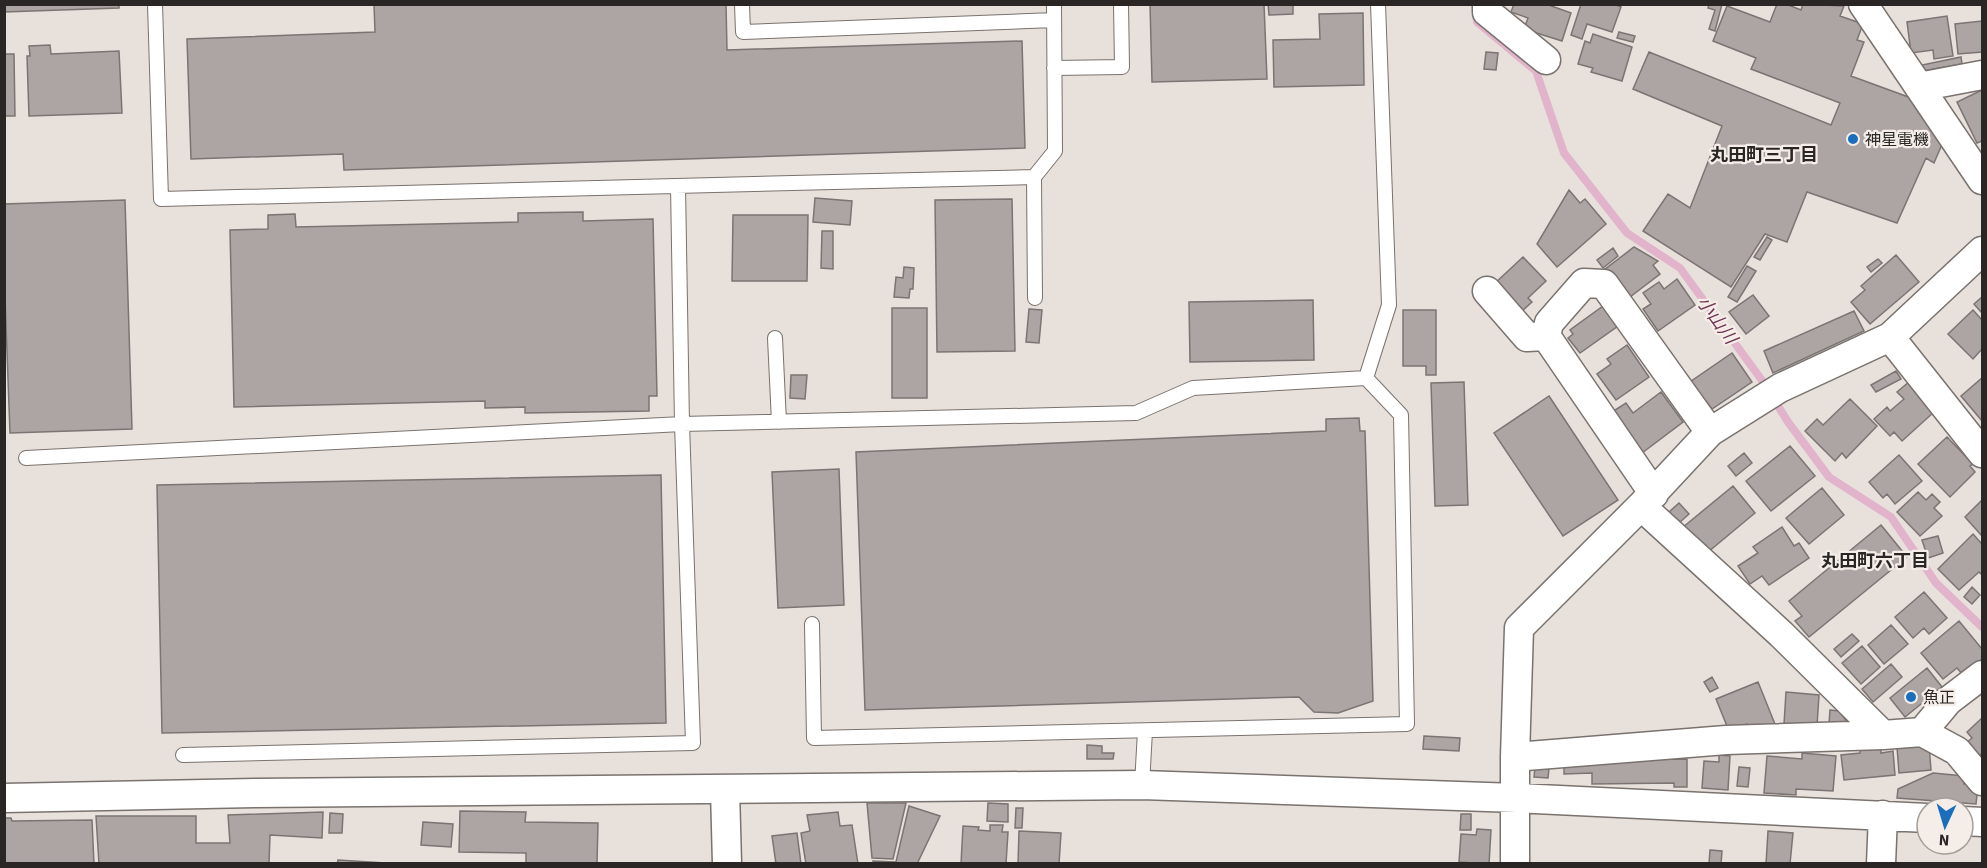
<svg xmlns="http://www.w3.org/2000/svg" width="1987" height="868" viewBox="0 0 1987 868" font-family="'Source Sans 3','Noto Sans JP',sans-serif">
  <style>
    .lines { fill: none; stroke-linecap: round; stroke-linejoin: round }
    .stream { stroke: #e1b4cb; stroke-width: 8 }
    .building { fill: #ada4a4; stroke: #7c7473; stroke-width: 1.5 }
    .service-casing { stroke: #79726e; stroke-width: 16 }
    .minor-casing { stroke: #79726e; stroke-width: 31 }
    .service { stroke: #fff; stroke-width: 14 }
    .minor { stroke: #fff; stroke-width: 28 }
    .poi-dot { fill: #1a6ebc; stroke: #f5ede8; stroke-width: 2 }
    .labels { text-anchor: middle; stroke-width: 4.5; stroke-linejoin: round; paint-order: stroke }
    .poi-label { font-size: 16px; fill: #292625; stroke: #f5ede8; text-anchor: start }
    .neighbourhood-label { font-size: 18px; font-weight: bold; fill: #292625; stroke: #f5ede8 }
    .water-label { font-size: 18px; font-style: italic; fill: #6f3756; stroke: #f5ede8 }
  </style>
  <rect width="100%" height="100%" fill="#e8e0db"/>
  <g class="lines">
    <path class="stream" d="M1476 11 1477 22 1536 71 1564 153 1627 233 1680 268 1761 379 1788 422 1829 477 1891 517 1936 583 1982 627"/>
  </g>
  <path class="building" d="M4 4H119V8L4 12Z
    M374 4H726L727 50 1022 41 1025 148 344 170 343 154 191 159 187 39 375 32Z
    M1150 4H1264L1267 79 1152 82Z
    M1268 4H1293V14L1269 15Z
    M1514 4H1546L1571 13 1562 41 1524 29 1528 18 1511 12Z
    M1581 4H1614L1621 7 1612 32 1587 24 1582 39 1571 35Z
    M1709 4H1722L1715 31 1709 29 1715 10 1708 8Z
    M1777 4H1786L1801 10 1803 4 1844 6 1840 16 1863 24 1857 40 1864 42 1851 76 1911 98 1943 142 1934 163 1926 158 1897 223 1807 192 1787 242 1765 234 1731 287 1643 231 1668 194 1690 208 1722 126 1633 89 1649 52 1831 125 1840 103 1751 69 1756 58 1713 41 1727 6 1770 22Z
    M1363 13 1364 85 1274 87 1273 40 1320 39 1319 14Z
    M1947 16 1953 56 1934 59 1933 50 1911 53 1907 22Z
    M1982 21V52L1958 54 1955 24Z
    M1619 32 1635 36 1633 42 1617 38Z
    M1593 34 1632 47 1622 81 1591 72 1593 68 1578 64 1585 41 1590 43Z
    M50 45 51 54 119 51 122 113 29 116 27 56H30L29 46Z
    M1486 52 1498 53 1496 70 1484 69Z
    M4 54H14L15 116H4Z
    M1961 57 1962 64 1923 71 1922 65Z
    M1982 90V141L1977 143 1957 102Z
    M1569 190 1580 203 1585 199 1606 224 1557 267 1537 244Z
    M815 198 852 201 850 225 813 222Z
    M1012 199 1015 351 937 352 935 200Z
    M125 200 132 429 10 433 4 270V204Z
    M583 212V221L653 219 657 396H649V411L525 413V407L485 408V401L234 407 230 230 268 229V215L295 214 296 227 518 222V213Z
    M733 215H808L807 281H732Z
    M822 231H833V269L821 268Z
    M1767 237 1772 240 1760 260 1754 257Z
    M1634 247 1658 261 1653 265 1660 274 1630 297 1624 295 1604 270Z
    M1613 248 1618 256 1603 268 1597 260Z
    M1896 255 1919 282 1870 324 1851 302 1865 290 1861 286Z
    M1523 257 1546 281 1528 298 1532 302 1521 312 1492 286Z
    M1878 259 1882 263 1871 272 1867 267Z
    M1747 266 1756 271 1737 302 1728 297Z
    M904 267 914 268 913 289H910L909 298 894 297 896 277 903 278Z
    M1677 279 1695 305 1658 331 1643 309 1651 304 1643 293 1659 282 1664 289Z
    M1753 295 1769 316 1746 334 1729 312Z
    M1982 297V313L1974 304Z
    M1313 300 1314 360 1190 362 1189 302Z
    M1603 306 1618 326 1580 353 1568 338 1573 334 1570 330Z
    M892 308H927V398H892Z
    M1029 309 1042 310 1039 343 1026 342Z
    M1403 310H1436V375H1426V366H1403Z
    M1973 310 1982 320V349L1973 359 1948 334Z
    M1854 311 1864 331 1773 373 1764 351Z
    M1627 345 1649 377 1616 400 1597 374 1611 364 1607 359Z
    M1732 353 1752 382 1712 409 1706 401 1701 405 1687 384Z
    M1896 371 1901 379 1876 392 1871 385Z
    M791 375H807L805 399 790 398Z
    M1982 378V421L1961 396Z
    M1910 381 1934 412 1902 441 1894 432 1890 436 1874 419 1887 407 1890 411 1904 399 1897 392Z
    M1464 382 1468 505 1435 506 1431 383Z
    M1661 392 1683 422 1642 453 1612 412 1626 403 1633 413Z
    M1549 396 1618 500 1563 536 1494 433Z
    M1850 399 1877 426 1846 458 1842 453 1835 461 1805 431 1817 419 1823 425Z
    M1359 418 1360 431H1365L1373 701 1338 713 1314 712 1299 697 865 710 856 452 1326 431V419Z
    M1947 437 1973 464 1970 466 1975 472 1950 497 1918 464Z
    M1790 446 1815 476 1771 511 1746 481Z
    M1744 453 1752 463 1736 476 1728 466Z
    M1899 455 1922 481 1895 504 1887 494 1883 498 1869 482Z
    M839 469 844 605 778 608 772 472Z
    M661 475 666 723 162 733 157 485Z
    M1733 486 1755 513 1708 552 1682 528Z
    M1822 488 1844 515 1809 544 1786 518Z
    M1918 492 1926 500 1932 494 1940 502 1934 508 1942 516 1920 536 1897 512Z
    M1982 500V536L1965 517Z
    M1679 503 1689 514 1679 523 1669 512Z
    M1881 525 1907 557 1809 637 1795 621 1802 616 1789 601Z
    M1782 527 1794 546 1799 543 1809 558 1769 585 1762 576 1750 584 1738 566 1758 553 1753 547Z
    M1973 534 1982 544V575L1979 572 1959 590 1938 569Z
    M1938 536 1943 553 1928 558 1922 540Z
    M1972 587 1980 595 1972 604 1964 597Z
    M1924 592 1947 618 1929 634 1924 628 1913 638 1895 617Z
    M1959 621 1982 649V659L1963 675 1957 668 1943 679 1921 653Z
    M1891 625 1908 644 1884 664 1868 645Z
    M1852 634 1859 641 1841 657 1834 649Z
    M1862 646 1880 667 1861 684 1842 663Z
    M1891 664 1902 677 1873 702 1862 689Z
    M1927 668 1942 687 1905 717 1890 698Z
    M1712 677 1718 688 1710 692 1704 682Z
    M1758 682 1777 729 1750 731 1747 724 1729 731 1716 699Z
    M1786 692 1819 695 1817 726 1784 724Z
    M1830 710 1839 711 1850 726 1829 724Z
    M1982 718V753L1976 759 1964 745 1972 738 1967 732Z
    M1424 736 1460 738 1459 751 1423 749Z
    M1087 745 1102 746V753H1114L1113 759H1087Z
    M1881 745V753L1893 751 1895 775 1844 780 1841 755 1860 753V748Z
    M1929 745 1931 770 1899 773 1897 747Z
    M1802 753 1836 756 1833 791 1796 789V795L1764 793 1767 756 1802 759Z
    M1719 755 1730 756 1728 790 1702 788 1704 761 1719 762Z
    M1687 759V787H1674V783L1592 784V773L1564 774V766L1592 765V760Z
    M1535 767 1549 768 1548 778 1534 777Z
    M1739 767 1750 768 1748 787 1737 786Z
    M1933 773 1964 776V784L1978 785 1976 804 1897 798 1898 789Z
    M867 803H906L893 859 872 858Z
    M988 803 1008 804V822L987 821Z
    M909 806 940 816 917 864H874L873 861 896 862Z
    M1016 808H1023L1022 828H1015Z
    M460 811 526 812 525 822 598 823 597 864H526V853L459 852Z
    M323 812 322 838 270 835 269 864H99L96 816H196V843H230L228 815Z
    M838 812 840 826 852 825 858 864H806L801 833 810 831 807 815Z
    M330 813 343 814 342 833H329Z
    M1461 814H1471V830H1460Z
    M4 818H11L12 821 92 820 94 864H4Z
    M423 822 453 824 451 847 421 845Z
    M990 825H1003L1002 832H1008L1006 864H961L963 826 979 827 978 830 990 831Z
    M1477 829 1491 830 1489 864 1459 862 1461 834 1476 835Z
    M1019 831 1061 833 1059 864H1018Z
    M1768 831 1793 833 1790 864H1766Z
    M797 833 801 864H776L772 836Z
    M1710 850 1722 851 1721 864H1709Z
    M338 860 385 863V864H337Z"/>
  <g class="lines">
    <defs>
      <path id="service" d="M155 4 161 199 1034 177 1055 151 1054 4
        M742 4 743 32 1054 20
        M1054 68 1122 67 1121 4
        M1034 177 1035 298
        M775 338 779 422
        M26 458 682 424 1136 413 1193 388 1366 378 1389 305 1378 4
        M812 624 814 738 1407 724 1401 415 1366 378
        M183 755 693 743 682 424 678 186
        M1142 785 1145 731"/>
      <path id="minor" d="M1487 4V12L1546 60
        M1863 4 1982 180
        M1919 87 1982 75
        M1982 251 1890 337 1780 388 1710 432 1641 506 1781 634 1883 735 1922 732 1957 751 1982 781
        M1487 291 1527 337 1546 336
        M1890 337 1982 453
        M1654 494 1546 336 1549 323 1584 283 1604 284 1710 432
        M1922 732 1948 701 1982 675
        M1515 757 1726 740 1883 735
        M725 790 727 864
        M4 798 255 793 1142 785 1516 798 1927 818
        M1963 821 1982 822
        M1515 864V757L1519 628 1641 506
        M1881 864 1883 815"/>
    </defs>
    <use href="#service" class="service-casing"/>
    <use href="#minor" class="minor-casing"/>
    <use href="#service" class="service"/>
    <use href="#minor" class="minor"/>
  </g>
  <g class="poi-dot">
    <circle cx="1853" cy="139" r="6"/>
    <circle cx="1911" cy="697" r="6"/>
  </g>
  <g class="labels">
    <g class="poi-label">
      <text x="1865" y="145">神星電機</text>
      <text x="1923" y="703">魚正</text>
    </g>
    <g class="neighbourhood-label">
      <text x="1764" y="161">丸田町三丁目</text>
      <text x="1875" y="567">丸田町六丁目</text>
    </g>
    <g class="water-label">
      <text transform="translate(1717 320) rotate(54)" y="6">小山川</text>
    </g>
  </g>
  <rect width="1987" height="868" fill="none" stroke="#292625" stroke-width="12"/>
  <g transform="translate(1945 826) rotate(184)"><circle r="28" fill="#f5ede8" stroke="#a39d9a" stroke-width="1.5"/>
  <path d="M0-4.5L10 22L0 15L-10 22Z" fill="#1a6ebc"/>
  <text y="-9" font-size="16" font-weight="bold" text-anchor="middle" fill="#292625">N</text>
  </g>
</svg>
